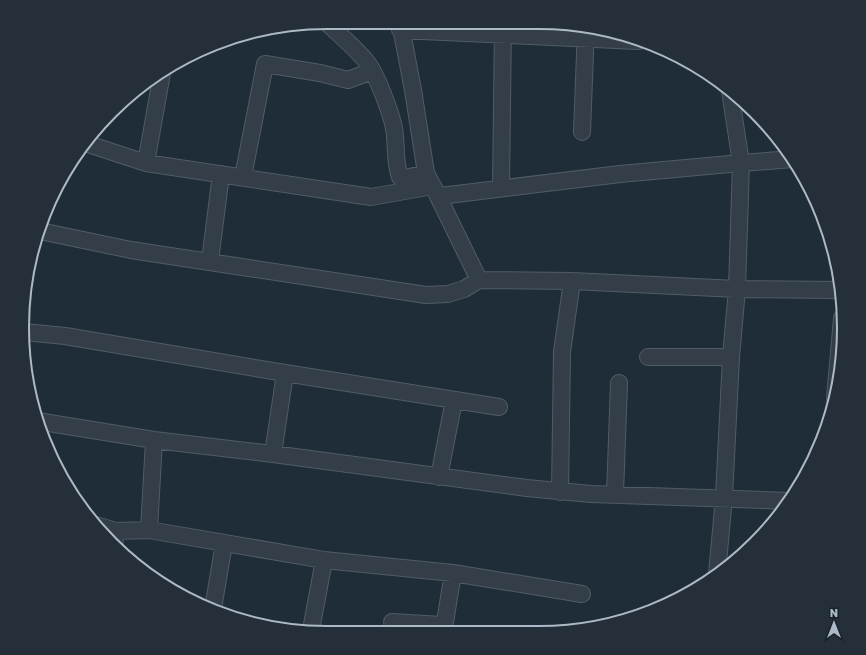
<svg xmlns="http://www.w3.org/2000/svg" width="866" height="655" viewBox="0 0 866 655" font-family="'Golos Text',sans-serif">
  <style>
    .lines { fill: none; stroke-linecap: round; stroke-linejoin: round }
    .minor-casing { stroke: #505c67; stroke-width: 18 }
    .minor { stroke: #333e49; stroke-width: 16 }
    .rim { fill: none; stroke: #adb9c6; stroke-width: 2 }
  </style>
  <rect width="100%" height="100%" fill="#1f2d39"/>
  <g class="lines">
    <defs>
      <path id="minor" d="M326 22C340 35 354 47 366 61 376 72 391 113 394 128 397 145 394 161 400 177L406 178 426 173
        M400 22 413 90 426 173 430 181
        M400 30 638 41
        M730 91 741 163 793 159
        M582 132 586 27
        M88 144 146 163 371 197 433 186 479 280
        M146 163 162 73
        M243 177 265 64 320 73 348 80 372 71
        M501 188 503 22
        M440 196 620 174 741 163 737 289 731 357 724 497 717 574
        M40 231 131 250 426 295 448 294 464 289 479 280 572 281 737 289 840 290
        M210 261 221 174
        M24 332 65 336 285 373 499 407
        M648 357H731
        M835 398 842 318
        M37 421 154 440 273 454 527 488 591 494 790 501
        M273 454 285 373
        M439 477 454 400
        M560 492 562 352 572 281
        M615 494 619 383
        M96 525 116 531 149 530 324 560 453 573 582 594
        M149 530 154 440
        M114 546 116 531
        M213 609 224 543
        M392 622 442 625 445 622 453 573
        M311 630 324 560"/>
    </defs>
    <use href="#minor" class="minor-casing"/>
    <use href="#minor" class="minor"/>
  </g>
  <path d="M0 0H866V655H0ZM327 29H539A298 298 0 0 1 837 327V328A298 298 0 0 1 539 626H327A298 298 0 0 1 29 328V327A298 298 0 0 1 327 29Z" fill="#242f3a" fill-rule="evenodd"/>
  <path class="rim" d="M327 29H539A298 298 0 0 1 837 327V328A298 298 0 0 1 539 626H327A298 298 0 0 1 29 328V327A298 298 0 0 1 327 29Z"/>
  <g transform="translate(834 623)" stroke="#18232e" stroke-width="3" paint-order="stroke">
  <path d="M0-3L7 15L0 10L-7 15Z" fill="#adb9c6"/>
  <text y="-6" font-size="11" font-weight="bold" text-anchor="middle" fill="#adb9c6">N</text>
  </g>
</svg>
